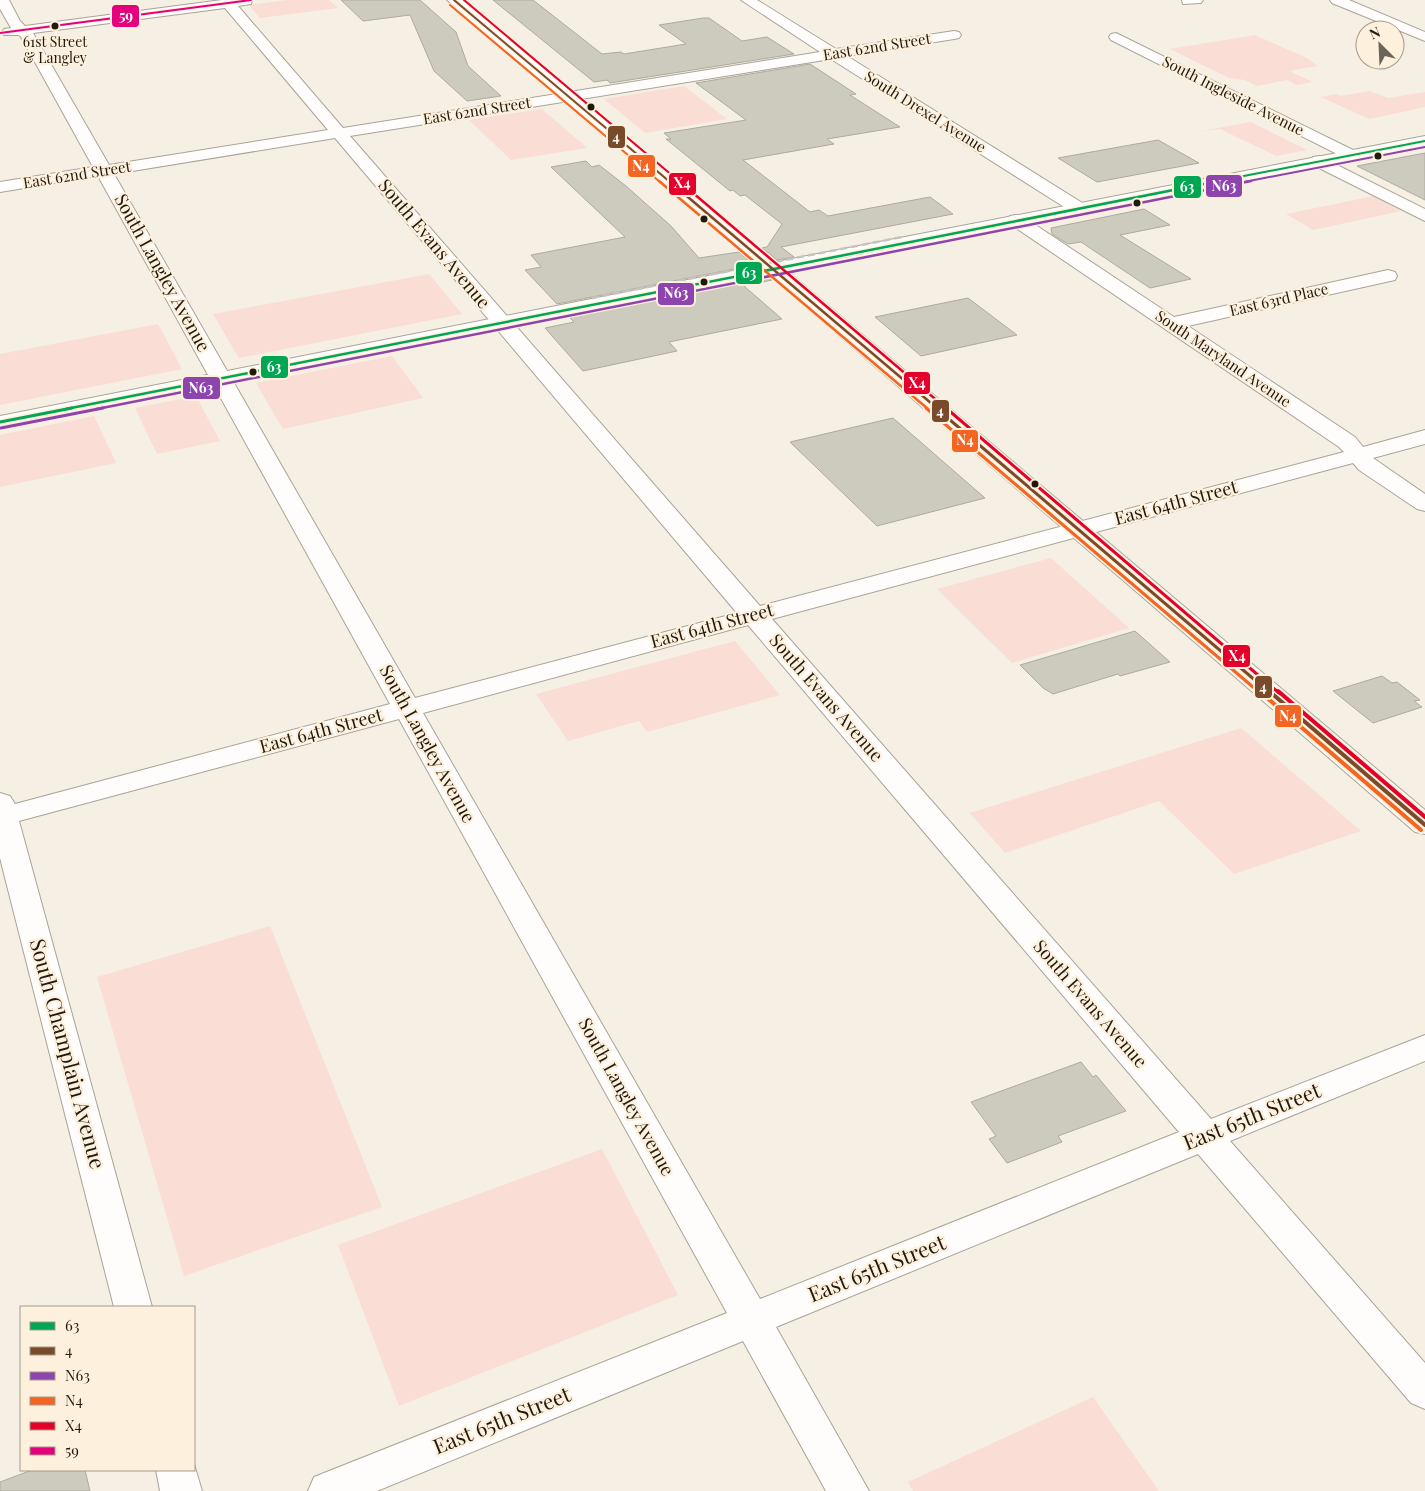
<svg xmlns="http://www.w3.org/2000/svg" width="1425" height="1491" viewBox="0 0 1425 1491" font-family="'Playfair Display',serif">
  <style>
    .green { fill: #faddd5 }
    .building { fill: #cdcabe; stroke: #adaa9e }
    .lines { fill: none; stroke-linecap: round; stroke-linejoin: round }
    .minor-casing { stroke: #a9a398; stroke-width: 2 }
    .major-casing { stroke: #a9a398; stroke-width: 2 }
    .minor { fill: #fefdfb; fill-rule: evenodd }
    .major { fill: #fefdfb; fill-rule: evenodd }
    .rail { stroke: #c6c4c1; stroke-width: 2.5; stroke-dasharray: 7 4; stroke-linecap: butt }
    .bus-1-far2-casing { stroke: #fdf0dd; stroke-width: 4 }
    .bus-1-far1-casing { stroke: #fdf0dd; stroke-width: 5 }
    .bus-1-casing { stroke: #fdf0dd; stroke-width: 6 }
    .bus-2-far3-casing { stroke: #fdf0dd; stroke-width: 4 }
    .bus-2-far2-casing { stroke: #fdf0dd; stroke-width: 5 }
    .bus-2-far1-casing { stroke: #fdf0dd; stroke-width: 6 }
    .bus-2-casing { stroke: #fdf0dd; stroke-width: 8 }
    .bus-3-far2-casing { stroke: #fdf0dd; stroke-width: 4 }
    .bus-3-far1-casing { stroke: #fdf0dd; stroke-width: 5 }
    .bus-3-casing { stroke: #fdf0dd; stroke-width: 6 }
    .bus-4-far3-casing { stroke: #fdf0dd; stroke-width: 4 }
    .bus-4-far2-casing { stroke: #fdf0dd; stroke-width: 5 }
    .bus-4-far1-casing { stroke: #fdf0dd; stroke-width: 6 }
    .bus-4-casing { stroke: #fdf0dd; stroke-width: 8 }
    .bus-5-far3-casing { stroke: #fdf0dd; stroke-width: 4 }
    .bus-5-far2-casing { stroke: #fdf0dd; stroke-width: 5 }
    .bus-5-far1-casing { stroke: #fdf0dd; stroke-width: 6 }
    .bus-5-casing { stroke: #fdf0dd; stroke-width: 8 }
    .bus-6-casing { stroke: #fdf0dd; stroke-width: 4 }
    .bus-1-far2 { stroke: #00a651; stroke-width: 2 }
    .bus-1-far1 { stroke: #00a651; stroke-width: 2.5 }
    .bus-1 { stroke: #00a651; stroke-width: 3 }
    .bus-2-far3 { stroke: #7a4b2a; stroke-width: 2 }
    .bus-2-far2 { stroke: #7a4b2a; stroke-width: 2.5 }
    .bus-2-far1 { stroke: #7a4b2a; stroke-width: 3 }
    .bus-2 { stroke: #7a4b2a; stroke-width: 4 }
    .bus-3-far2 { stroke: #8e44ad; stroke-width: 2 }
    .bus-3-far1 { stroke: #8e44ad; stroke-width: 2.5 }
    .bus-3 { stroke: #8e44ad; stroke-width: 3 }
    .bus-4-far3 { stroke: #f26522; stroke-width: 2 }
    .bus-4-far2 { stroke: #f26522; stroke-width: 2.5 }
    .bus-4-far1 { stroke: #f26522; stroke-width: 3 }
    .bus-4 { stroke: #f26522; stroke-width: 4 }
    .bus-5-far3 { stroke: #e4002b; stroke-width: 2 }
    .bus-5-far2 { stroke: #e4002b; stroke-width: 2.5 }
    .bus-5-far1 { stroke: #e4002b; stroke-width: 3 }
    .bus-5 { stroke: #e4002b; stroke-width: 4 }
    .bus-6 { stroke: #e5007d; stroke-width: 2 }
    .bus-dot { fill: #20190d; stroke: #fdf0dd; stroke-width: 2 }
    .labels { text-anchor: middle; stroke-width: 4.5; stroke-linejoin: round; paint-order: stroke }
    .far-bus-label { font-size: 14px; fill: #20190d; stroke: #fdf0dd }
    .far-street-label { font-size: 15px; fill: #20190d; stroke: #fdf0dd }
    .street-label { font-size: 18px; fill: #20190d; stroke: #fdf0dd }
    .near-street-label { font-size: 21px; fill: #20190d; stroke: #fdf0dd }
    .line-badge { stroke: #fdf0dd; stroke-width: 2 }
    .badge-label { font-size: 14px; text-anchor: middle; font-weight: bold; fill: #fff }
  </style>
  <rect width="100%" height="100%" fill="#f6efe4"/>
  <path class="green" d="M288 0H329L338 8 260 18 249 5Z
    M1255 35 1309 59 1317 66 1289 71 1313 82 1297 85 1287 80 1257 86 1245 80 1229 78 1170 49Z
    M684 86 727 119 645 133 604 99Z
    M1370 91 1388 98 1425 92V107L1369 119 1321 97 1336 94 1341 96Z
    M542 109 587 148 511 160 469 120Z
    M1251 122 1307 150 1276 156 1220 129 1201 131Z
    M1374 196 1401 211 1313 230 1286 214Z
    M429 274 462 314 239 358 213 314Z
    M158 324 182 369 0 405V354Z
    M392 356 423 398 283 429 256 383Z
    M196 396 220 441 157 454 135 408Z
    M94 416 116 463 0 487V435Z
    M1051 558 1129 628 1012 663 937 589Z
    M735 641 780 695 647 732 639 721 568 741 536 694Z
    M1241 728 1361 831 1234 874 1159 801 1005 853 970 813Z
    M270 926 382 1207 184 1276 97 977Z
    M602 1149 678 1295 399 1406 338 1245Z
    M1093 1397 1159 1491H913L908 1482Z"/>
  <path class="building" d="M341 0H420L456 32 468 66 501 96 467 101 434 71 410 15 363 21Z
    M493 0H533L602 54 621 52 624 54 686 44 659 25 703 18H709L742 41 767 37 794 54 610 83 607 80 594 82Z
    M810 64 856 94 850 95 900 127 827 139 834 144 743 160 810 212 819 210 828 216 930 197 953 214 781 247 794 257 777 260 762 248 767 247 782 224 745 195 740 196 733 190 730 191 666 139H671L664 133 746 120 696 83Z
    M1158 140 1199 163 1097 182 1058 158Z
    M1425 153V200L1357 166Z
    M586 161 592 167 599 165 626 186 671 226 699 258 739 252 754 265 557 304 525 270 541 267 531 255 625 237 551 167Z
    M1144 209 1170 225 1120 235 1191 279 1150 288 1081 242 1068 244 1052 234 1051 228Z
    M768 277 772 280 744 286 782 319 669 342 677 351 583 371 545 328 574 322 569 317Z
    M968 298 1017 335 921 356 875 317Z
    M893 418 985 498 877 526 790 442Z
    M1135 631 1170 662 1120 676 1118 674 1053 694 1043 688 1020 665Z
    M1382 676 1392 683 1397 682 1420 700 1414 701 1422 707 1373 723 1333 691Z
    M1081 1062 1093 1077 1096 1075 1126 1111 1058 1136 1062 1142 1007 1163 989 1139 996 1136 971 1102Z
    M32 1470H85L90 1491H0V1482Z"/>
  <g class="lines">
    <defs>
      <path id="minor" d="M0 0H9L20 21 25 26 222 0H252L251 4 238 6 343 128 820 52 741 0H757L836 49 954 31 959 32 961 35 959 38 954 39 847 56 1084 204 1087 208 1084 212 1078 213 1072 212 831 59 350 136 760 606 1344 452 1339 447 1010 224 1007 220 1010 216 1016 215 1022 216 1174 317 1388 270 1395 272 1397 276 1395 280 1188 326 1355 437 1363 447 1425 430V444L1373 458 1425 494V511L1417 509 1359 470 1353 463 772 619 1211 1119 1425 1035V1061L1230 1141 1425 1363V1409L1411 1403 1198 1154 776 1327 869 1491H826L743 1341 377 1491H308L314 1477 727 1313 399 719 19 821 152 1307H114L0 858V793L10 796 15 804 390 704 98 176 0 192V182L93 167 21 37 19 35H4L2 32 4 29 11 28 0 9ZM225 8 328 130 109 165 33 33ZM335 138 737 613 415 698 114 174ZM748 625 1179 1132 760 1299 423 713Z
        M1182 0H1203L1201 3 1183 4Z
        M1330 0H1349L1425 32V41L1332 3Z
        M1116 33 1357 152 1359 155 1357 158H1345L1111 40 1109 37 1111 34Z
        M1319 156 1425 209V221L1313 165 1311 161 1313 157Z
        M194 1464 202 1491H160L156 1470H194Z"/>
      <path id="major" d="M447 0H462L776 262 1425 136V146L787 271 1425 810V834L1415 832 769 275 0 428V416L758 266Z"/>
    </defs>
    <use href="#minor" class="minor-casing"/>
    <use href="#major" class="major-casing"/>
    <use href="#minor" class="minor"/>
    <use href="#major" class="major"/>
    <path class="rail" d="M834 259 912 243
      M592 298 902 237"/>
    <defs>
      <path id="bus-1-far2" d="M1213 182 1425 141"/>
      <path id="bus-1-far1" d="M66 409 1219 181"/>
      <path id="bus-1" d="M0 422 72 408"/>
      <path id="bus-2-far3" d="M454 0 670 182"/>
      <path id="bus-2-far2" d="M669 181 938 409"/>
      <path id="bus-2-far1" d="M936 408 1270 693"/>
      <path id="bus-2" d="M1269 691 1425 825"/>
      <path id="bus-3-far2" d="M1244 182 1425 147"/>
      <path id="bus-3-far1" d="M97 409 1251 181"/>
      <path id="bus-3" d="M1 428 103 408"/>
      <path id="bus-4-far3" d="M450 5 660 182"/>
      <path id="bus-4-far2" d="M659 181 928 409"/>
      <path id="bus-4-far1" d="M926 408 1260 693"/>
      <path id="bus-4" d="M1259 691 1421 830"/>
      <path id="bus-5-far3" d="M464 0 680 182"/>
      <path id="bus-5-far2" d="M679 181 947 409"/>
      <path id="bus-5-far1" d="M946 408 1279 693"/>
      <path id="bus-5" d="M1278 691 1425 817"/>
      <path id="bus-6" d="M0 33 251 0"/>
    </defs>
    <use href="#bus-1-far2" class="bus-1-far2-casing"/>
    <use href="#bus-1-far1" class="bus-1-far1-casing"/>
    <use href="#bus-1" class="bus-1-casing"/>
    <use href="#bus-2-far3" class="bus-2-far3-casing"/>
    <use href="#bus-2-far2" class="bus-2-far2-casing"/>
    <use href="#bus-2-far1" class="bus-2-far1-casing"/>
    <use href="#bus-2" class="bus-2-casing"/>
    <use href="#bus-3-far2" class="bus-3-far2-casing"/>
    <use href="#bus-3-far1" class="bus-3-far1-casing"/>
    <use href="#bus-3" class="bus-3-casing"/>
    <use href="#bus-4-far3" class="bus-4-far3-casing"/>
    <use href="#bus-4-far2" class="bus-4-far2-casing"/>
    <use href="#bus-4-far1" class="bus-4-far1-casing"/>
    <use href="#bus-4" class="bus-4-casing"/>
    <use href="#bus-5-far3" class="bus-5-far3-casing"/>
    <use href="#bus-5-far2" class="bus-5-far2-casing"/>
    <use href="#bus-5-far1" class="bus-5-far1-casing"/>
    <use href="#bus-5" class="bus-5-casing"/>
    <use href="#bus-6" class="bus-6-casing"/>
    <use href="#bus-1-far2" class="bus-1-far2"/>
    <use href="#bus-1-far1" class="bus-1-far1"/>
    <use href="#bus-1" class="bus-1"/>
    <use href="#bus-2-far3" class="bus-2-far3"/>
    <use href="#bus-2-far2" class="bus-2-far2"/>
    <use href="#bus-2-far1" class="bus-2-far1"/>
    <use href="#bus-2" class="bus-2"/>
    <use href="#bus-3-far2" class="bus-3-far2"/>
    <use href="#bus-3-far1" class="bus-3-far1"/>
    <use href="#bus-3" class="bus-3"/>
    <use href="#bus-4-far3" class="bus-4-far3"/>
    <use href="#bus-4-far2" class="bus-4-far2"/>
    <use href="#bus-4-far1" class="bus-4-far1"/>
    <use href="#bus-4" class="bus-4"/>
    <use href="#bus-5-far3" class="bus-5-far3"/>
    <use href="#bus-5-far2" class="bus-5-far2"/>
    <use href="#bus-5-far1" class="bus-5-far1"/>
    <use href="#bus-5" class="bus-5"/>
    <use href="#bus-6" class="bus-6"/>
  </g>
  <g class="bus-dot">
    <circle cx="55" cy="26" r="4.5"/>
    <circle cx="591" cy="107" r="4.5"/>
    <circle cx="1378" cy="156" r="4.5"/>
    <circle cx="1137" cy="203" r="4.5"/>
    <circle cx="704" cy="219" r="4.5"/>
    <circle cx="704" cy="282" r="4.5"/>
    <circle cx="253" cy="372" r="4.5"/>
    <circle cx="1035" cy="484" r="4.5"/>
  </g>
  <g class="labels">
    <g class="far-bus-label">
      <text x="55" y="47">61st Street<tspan x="55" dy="16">&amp; Langley</tspan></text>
    </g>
    <g class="far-street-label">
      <text transform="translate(877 47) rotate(-9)" y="5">East 62nd Street</text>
      <text transform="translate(1233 96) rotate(27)" y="5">South Ingleside Avenue</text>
      <text transform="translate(477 111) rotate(-9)" y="5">East 62nd Street</text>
      <text transform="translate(925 112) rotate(32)" y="5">South Drexel Avenue</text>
      <text transform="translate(77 175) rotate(-9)" y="5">East 62nd Street</text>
      <text transform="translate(1279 300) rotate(-13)" y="5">East 63rd Place</text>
      <text transform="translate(1223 359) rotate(34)" y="5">South Maryland Avenue</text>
    </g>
    <g class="street-label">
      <text transform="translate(434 244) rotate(50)" y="6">South Evans Avenue</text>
      <text transform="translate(162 273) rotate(61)" y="6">South Langley Avenue</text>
      <text transform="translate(1176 503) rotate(-15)" y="6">East 64th Street</text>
      <text transform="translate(712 626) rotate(-15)" y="6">East 64th Street</text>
      <text transform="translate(826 698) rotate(49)" y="6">South Evans Avenue</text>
      <text transform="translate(321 731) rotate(-15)" y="6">East 64th Street</text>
      <text transform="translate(427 744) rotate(61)" y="6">South Langley Avenue</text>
      <text transform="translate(1090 1004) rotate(49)" y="6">South Evans Avenue</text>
      <text transform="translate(626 1097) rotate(61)" y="6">South Langley Avenue</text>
    </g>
    <g class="near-street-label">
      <text transform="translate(67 1054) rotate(75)" y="7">South Champlain Avenue</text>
      <text transform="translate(1252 1117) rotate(-22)" y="7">East 65th Street</text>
      <text transform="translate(877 1269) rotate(-22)" y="7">East 65th Street</text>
      <text transform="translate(502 1421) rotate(-22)" y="7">East 65th Street</text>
    </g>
  </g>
  <g class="line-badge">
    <rect x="111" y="4" width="29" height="24" rx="5" fill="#e5007d"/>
    <rect x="607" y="125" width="19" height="24" rx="5" fill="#7a4b2a"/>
    <rect x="627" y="154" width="29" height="24" rx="5" fill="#f26522"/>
    <rect x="668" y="172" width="29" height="24" rx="5" fill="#e4002b"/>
    <rect x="1205" y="174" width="38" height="24" rx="5" fill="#8e44ad"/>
    <rect x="1173" y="175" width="29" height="24" rx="5" fill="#00a651"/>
    <rect x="735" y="261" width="28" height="24" rx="5" fill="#00a651"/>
    <rect x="657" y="282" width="38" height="24" rx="5" fill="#8e44ad"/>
    <rect x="260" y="355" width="29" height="24" rx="5" fill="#00a651"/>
    <rect x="903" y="371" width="28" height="24" rx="5" fill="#e4002b"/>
    <rect x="182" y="376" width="39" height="24" rx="5" fill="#8e44ad"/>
    <rect x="931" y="399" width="19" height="24" rx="5" fill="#7a4b2a"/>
    <rect x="951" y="429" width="28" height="24" rx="5" fill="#f26522"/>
    <rect x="1222" y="644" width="29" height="24" rx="5" fill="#e4002b"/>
    <rect x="1254" y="675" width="19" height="24" rx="5" fill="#7a4b2a"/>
    <rect x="1274" y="704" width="28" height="24" rx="5" fill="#f26522"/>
  </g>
  <g class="badge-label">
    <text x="126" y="21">59</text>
    <text x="616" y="142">4</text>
    <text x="641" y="171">N4</text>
    <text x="682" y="188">X4</text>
    <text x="1224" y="191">N63</text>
    <text x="1187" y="192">63</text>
    <text x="749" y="278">63</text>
    <text x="676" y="298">N63</text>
    <text x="274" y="372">63</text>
    <text x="917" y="388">X4</text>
    <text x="201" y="393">N63</text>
    <text x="940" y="416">4</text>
    <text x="965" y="445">N4</text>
    <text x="1237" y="661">X4</text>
    <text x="1263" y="692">4</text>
    <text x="1288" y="721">N4</text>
  </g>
  <rect x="20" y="1306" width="175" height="165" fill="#fdf0dd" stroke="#a59a8a"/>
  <rect x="30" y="1322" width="25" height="8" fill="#00a651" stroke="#a59a8a"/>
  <text x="65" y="1331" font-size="15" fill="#20190d">63</text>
  <rect x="30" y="1347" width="25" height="8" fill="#7a4b2a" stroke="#a59a8a"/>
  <text x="65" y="1356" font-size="15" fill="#20190d">4</text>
  <rect x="30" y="1372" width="25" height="8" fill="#8e44ad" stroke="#a59a8a"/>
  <text x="65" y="1381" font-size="15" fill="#20190d">N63</text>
  <rect x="30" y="1397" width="25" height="8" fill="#f26522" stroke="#a59a8a"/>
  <text x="65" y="1406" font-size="15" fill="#20190d">N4</text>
  <rect x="30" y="1422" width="25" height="8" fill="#e4002b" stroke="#a59a8a"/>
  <text x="65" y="1431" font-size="15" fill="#20190d">X4</text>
  <rect x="30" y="1447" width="25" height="8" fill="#e5007d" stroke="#a59a8a"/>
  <text x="65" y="1456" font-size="15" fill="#20190d">59</text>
  <g transform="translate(1380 45) rotate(336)"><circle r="24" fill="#fdf0dd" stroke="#a59a8a"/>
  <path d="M0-4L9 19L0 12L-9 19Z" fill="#6b6458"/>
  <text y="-8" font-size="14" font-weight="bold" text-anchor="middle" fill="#20190d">N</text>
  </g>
</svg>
